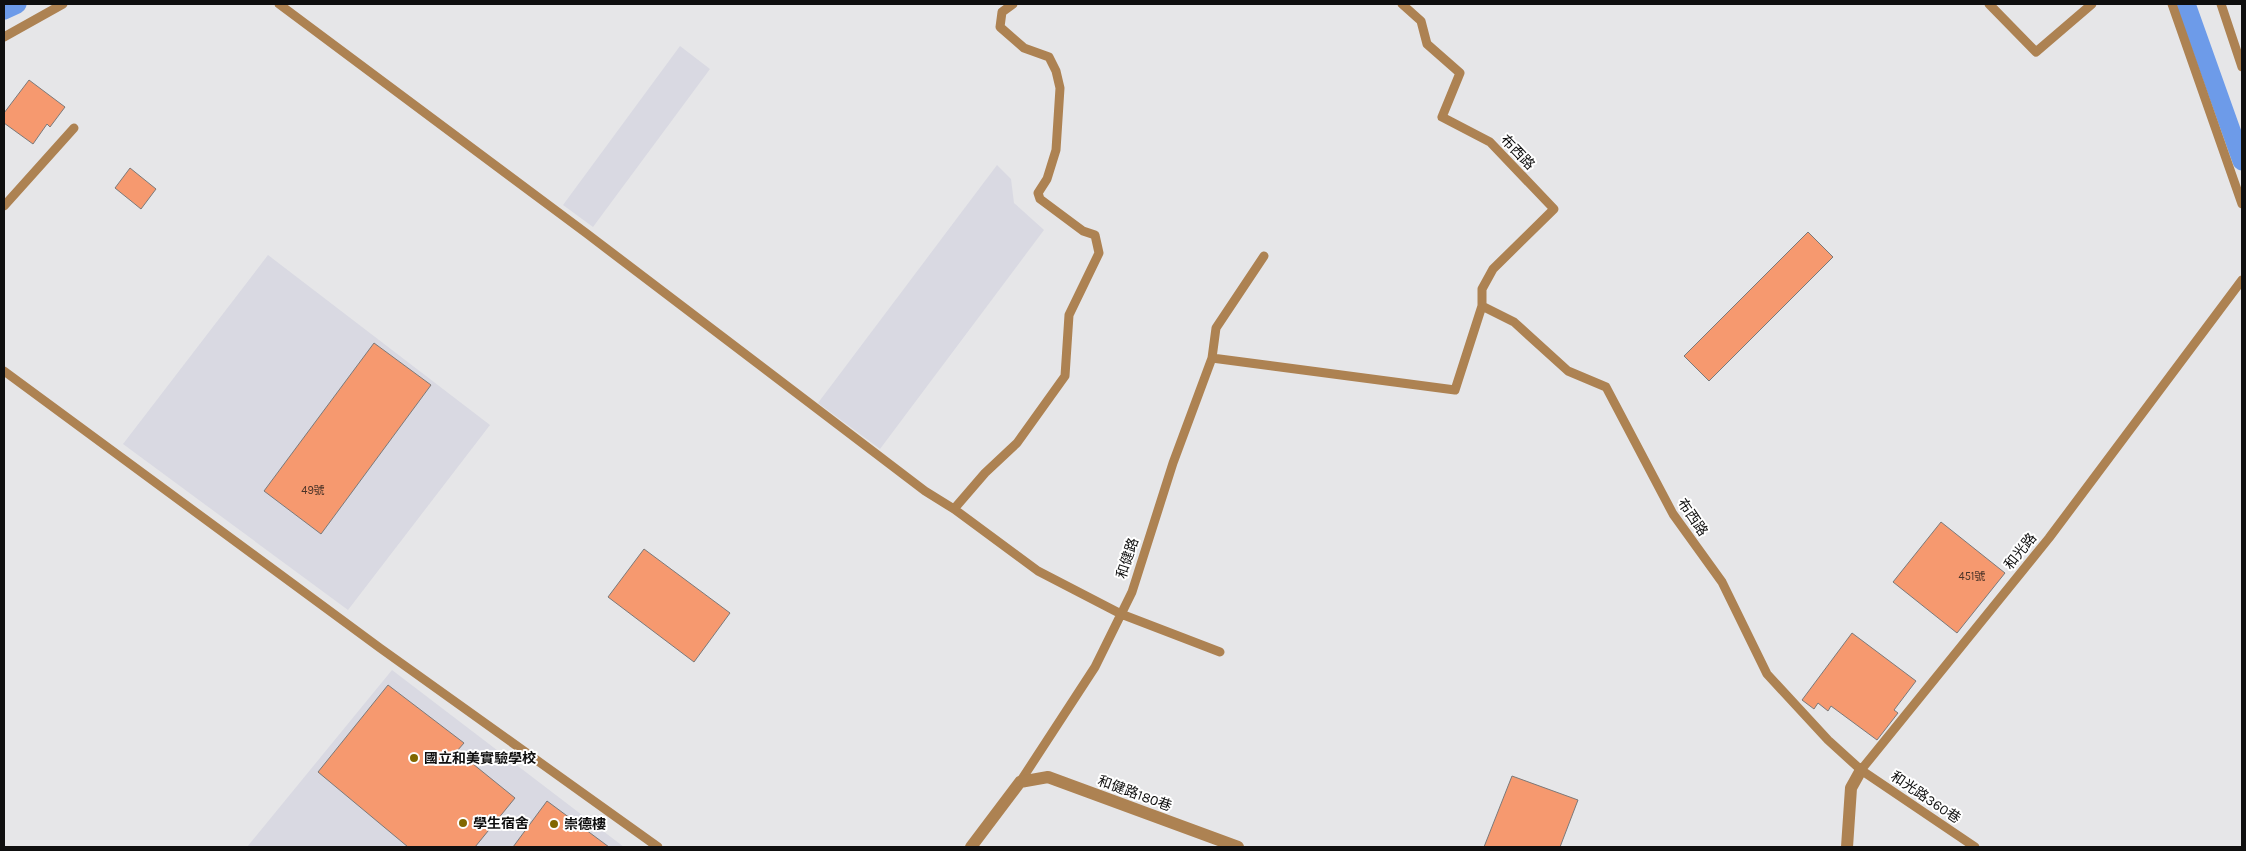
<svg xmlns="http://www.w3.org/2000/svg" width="2246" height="851" viewBox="0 0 2246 851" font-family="Karla,'Noto Sans TC',sans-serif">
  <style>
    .built { fill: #d9d9e2 }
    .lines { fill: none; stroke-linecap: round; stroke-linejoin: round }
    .canal { stroke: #6d9be9; stroke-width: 19 }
    .building { fill: #f6996f; stroke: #7b7979 }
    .lane { stroke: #ad8252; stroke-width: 9 }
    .street { stroke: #ad8252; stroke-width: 12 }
    .poi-dot { fill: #816700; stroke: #fff; stroke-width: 2 }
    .labels { text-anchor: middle; stroke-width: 4; stroke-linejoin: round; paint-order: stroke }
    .number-label { font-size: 11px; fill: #493227 }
    .street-label { font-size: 14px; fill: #0f0f0f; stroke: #fff }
    .poi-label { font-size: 14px; font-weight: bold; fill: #0f0f0f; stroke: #fff; text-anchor: start }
  </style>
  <rect width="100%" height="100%" fill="#e6e6e8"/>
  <path class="built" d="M680 46 710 69 593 227 563 205Z
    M997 165 1011 179 1014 203 1044 230 880 449 818 403Z
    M268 255 490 425 348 610 123 444Z
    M392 670 624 847H247Z"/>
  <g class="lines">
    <path class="canal" d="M2186 4 2242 161
      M4 10 17 4"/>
  </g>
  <path class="building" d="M29 80 65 107 50 127 47 124 33 144 4 123V113Z
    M130 168 156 189 141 209 115 188Z
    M1808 232 1833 257 1709 381 1684 356Z
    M374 343 431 385 321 534 264 491Z
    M1941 522 2005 573 1957 633 1893 582Z
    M644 549 730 613 694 662 608 597Z
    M1852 633 1916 681 1894 710 1898 713 1877 740 1831 706 1828 711 1818 703 1814 709 1802 700Z
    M388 685 464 743 457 751 515 798 475 847H408L318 772Z
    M1512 776 1578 800 1560 847H1484Z
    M547 801 609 847H513Z"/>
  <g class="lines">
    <path class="lane" d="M279 4 586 233 925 491 954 509 1038 571 1121 614 1220 652
      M1402 4 1421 21 1427 44 1460 73 1442 117 1490 142 1554 209 1493 269 1482 289V306
      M1989 4 2036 52 2092 4
      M2172 4 2242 204
      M2221 4 2242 67
      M4 37 63 4
      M4 206 74 128
      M1212 358 1455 390 1482 306 1514 322 1568 371 1606 387 1673 514 1722 582 1767 674 1828 740 1861 770 1975 847
      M4 371 380 648 658 847
      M954 509 985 473 1017 443 1065 376 1069 315 1099 253 1095 235 1083 231 1040 199 1038 193 1047 179 1056 150 1060 88 1056 71 1049 57 1024 48 1000 27 1002 12 1013 4
      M1861 770 2049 538 2242 280
      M1020 782 1095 667 1132 592 1173 463 1212 358 1216 328 1264 256"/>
    <path class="street" d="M971 847 1020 782 1048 777 1238 847
      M1847 847 1851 788 1861 770"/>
  </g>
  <g class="poi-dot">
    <circle cx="414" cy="758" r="5"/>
    <circle cx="463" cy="823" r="5"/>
    <circle cx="554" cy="824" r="5"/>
  </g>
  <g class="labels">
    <g class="number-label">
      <text x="313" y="494">49號</text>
      <text x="1972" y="580">451號</text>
    </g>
    <g class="street-label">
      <text transform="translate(1518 152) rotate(46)" y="5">布西路</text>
      <text transform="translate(1693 517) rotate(56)" y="5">布西路</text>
      <text transform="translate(2020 551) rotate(-51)" y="5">和光路</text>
      <text transform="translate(1127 558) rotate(-72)" y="5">和健路</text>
      <text transform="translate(1135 793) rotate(20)" y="5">和健路180巷</text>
      <text transform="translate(1926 797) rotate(34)" y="5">和光路360巷</text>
    </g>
    <g class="poi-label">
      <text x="424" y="763">國立和美實驗學校</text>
      <text x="473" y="828">學生宿舍</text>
      <text x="564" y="829">崇德樓</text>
    </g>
  </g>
  <rect width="2246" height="851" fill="none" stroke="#0f0f0f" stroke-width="10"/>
</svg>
